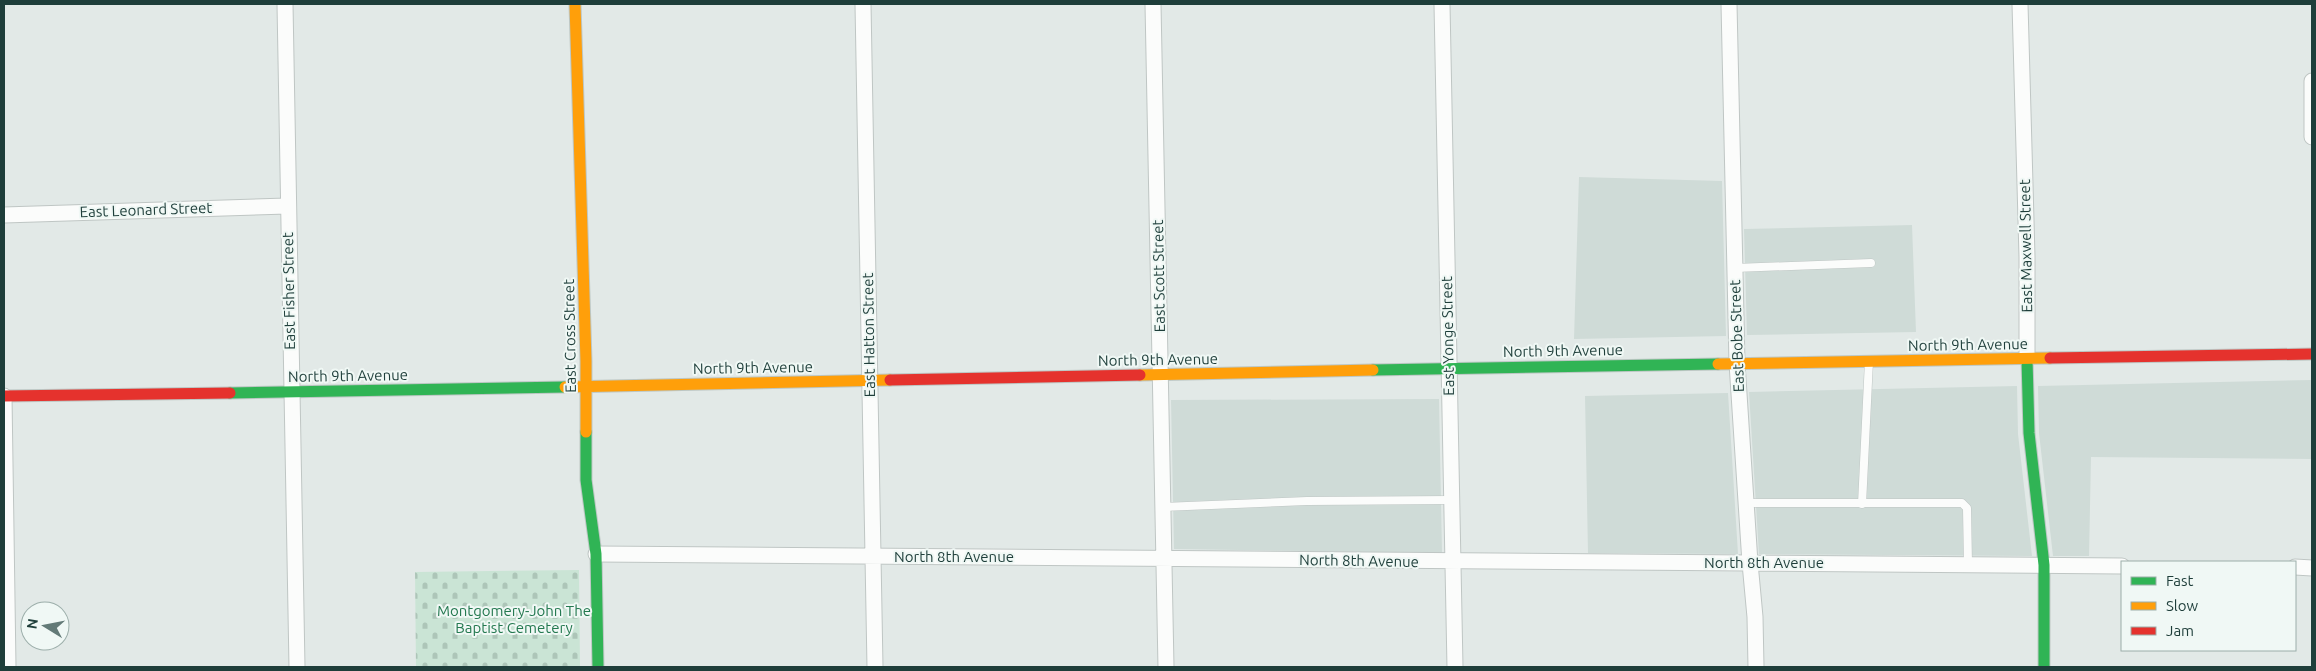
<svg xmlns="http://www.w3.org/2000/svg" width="2316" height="671" viewBox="0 0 2316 671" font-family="Ubuntu,sans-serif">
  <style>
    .built { fill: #cfdbd7 }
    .cemetery { fill: url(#cemetery-stones) }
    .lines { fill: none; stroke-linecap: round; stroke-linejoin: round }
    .lane-casing { stroke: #bfc6c4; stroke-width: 9 }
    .street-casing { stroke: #bfc6c4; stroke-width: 17 }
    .fast-casing { stroke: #bdc7c4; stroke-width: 13 }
    .slow-casing { stroke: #bdc7c4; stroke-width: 13 }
    .jam-casing { stroke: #bdc7c4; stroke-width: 13 }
    .lane { stroke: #fbfcfb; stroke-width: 8 }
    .street { stroke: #fbfcfb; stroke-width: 15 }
    .fast { stroke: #30b455; stroke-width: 11 }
    .slow { stroke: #ff9f0a; stroke-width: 11 }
    .jam { stroke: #e5322d; stroke-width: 11 }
    .labels { text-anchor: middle; stroke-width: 4; stroke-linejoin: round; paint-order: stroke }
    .street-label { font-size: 15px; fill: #1e3e3a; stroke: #f0f8f5 }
    .park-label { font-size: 15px; fill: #247950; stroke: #f0f8f5 }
  </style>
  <defs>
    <pattern id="cemetery-stones" width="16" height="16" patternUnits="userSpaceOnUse" patternTransform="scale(1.25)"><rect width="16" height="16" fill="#cae4d5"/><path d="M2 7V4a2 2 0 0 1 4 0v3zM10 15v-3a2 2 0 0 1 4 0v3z" fill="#adc5b8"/></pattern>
  </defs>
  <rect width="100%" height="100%" fill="#e2e9e7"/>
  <path class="built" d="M1579 177 1722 181 1726 336 1574 339Z
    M1912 225 1916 332 1747 335 1744 229Z
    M2311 380 2312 459 2091 457 2089 556H2053L2039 433 2038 386Z
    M2017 386 2018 434 2032 556 1759 554 1749 392Z
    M1728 393 1738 554 1588 553 1585 396Z
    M1439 399 1442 553 1174 549 1171 400Z"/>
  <path class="cemetery" d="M579 570 580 667H416L415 572Z"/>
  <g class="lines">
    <defs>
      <path id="lane" d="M1735 268 1871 263
        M1746 503H1962L1967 508 1968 564
        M1862 504 1869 361
        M1163 507 1307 501 1451 500"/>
      <path id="street" d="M285 4 297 667
        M863 4 875 667
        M1153 4 1166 667
        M1442 4 1455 667
        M1729 4 1737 363 1750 563 1755 617 1756 667
        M2020 4 2027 257V359
        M2312 81V137
        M4 215 287 206
        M4 396 8 667
        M596 554 2122 566
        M2295 567 2312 568"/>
      <path id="fast" d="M2027 359 2029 433 2044 565V667
        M1373 370 1718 364
        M230 393 565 387
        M586 432V480L596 554 598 667"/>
      <path id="slow" d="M575 4 586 361V432
        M1718 364 2050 358
        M1140 375 1373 370
        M565 387 890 380"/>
      <path id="jam" d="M2050 358 2312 354
        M890 380 1140 375
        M4 396 230 393"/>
    </defs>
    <use href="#lane" class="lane-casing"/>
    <use href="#street" class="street-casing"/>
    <use href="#fast" class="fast-casing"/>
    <use href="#slow" class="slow-casing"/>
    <use href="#jam" class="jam-casing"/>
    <use href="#lane" class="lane"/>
    <use href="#street" class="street"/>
    <use href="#fast" class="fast"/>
    <use href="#slow" class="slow"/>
    <use href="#jam" class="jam"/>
  </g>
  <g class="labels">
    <g class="street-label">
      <text transform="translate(146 210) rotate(-2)" y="5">East Leonard Street</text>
      <text transform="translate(2026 246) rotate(-91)" y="5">East Maxwell Street</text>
      <text transform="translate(1159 276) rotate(-91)" y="5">East Scott Street</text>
      <text transform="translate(289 291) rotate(-91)" y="5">East Fisher Street</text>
      <text transform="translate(869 335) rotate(-91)" y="5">East Hatton Street</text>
      <text transform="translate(570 336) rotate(-91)" y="5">East Cross Street</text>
      <text transform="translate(1448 336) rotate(-91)" y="5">East Yonge Street</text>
      <text transform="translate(1737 336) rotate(-92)" y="5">East Bobe Street</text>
      <text transform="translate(1968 345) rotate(-1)" y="5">North 9th Avenue</text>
      <text transform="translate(1563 351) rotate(-1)" y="5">North 9th Avenue</text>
      <text transform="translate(1158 360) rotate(-1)" y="5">North 9th Avenue</text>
      <text transform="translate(753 368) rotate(-1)" y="5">North 9th Avenue</text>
      <text transform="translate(348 376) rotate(-1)" y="5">North 9th Avenue</text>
      <text x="954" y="562">North 8th Avenue</text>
      <text transform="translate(1359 561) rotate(1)" y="5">North 8th Avenue</text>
      <text x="1764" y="568">North 8th Avenue</text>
    </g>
    <g class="park-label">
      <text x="514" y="616">Montgomery-John The<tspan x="514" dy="17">Baptist Cemetery</tspan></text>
    </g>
  </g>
  <rect width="2316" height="671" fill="none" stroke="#1e3e3a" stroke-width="10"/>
  <rect x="2121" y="561" width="175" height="90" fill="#f0f8f5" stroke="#9caeaa"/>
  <rect x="2131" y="577" width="25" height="8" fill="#30b455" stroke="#9caeaa"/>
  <text x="2166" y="586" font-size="15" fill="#1e3e3a">Fast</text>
  <rect x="2131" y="602" width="25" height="8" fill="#ff9f0a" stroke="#9caeaa"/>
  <text x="2166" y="611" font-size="15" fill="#1e3e3a">Slow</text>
  <rect x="2131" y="627" width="25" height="8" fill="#e5322d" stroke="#9caeaa"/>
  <text x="2166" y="636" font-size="15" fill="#1e3e3a">Jam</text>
  <g transform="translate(45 626) rotate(280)"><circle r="24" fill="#f0f8f5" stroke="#9caeaa"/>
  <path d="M0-4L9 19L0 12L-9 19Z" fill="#637a77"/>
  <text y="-8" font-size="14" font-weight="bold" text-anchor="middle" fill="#1e3e3a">N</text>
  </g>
</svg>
